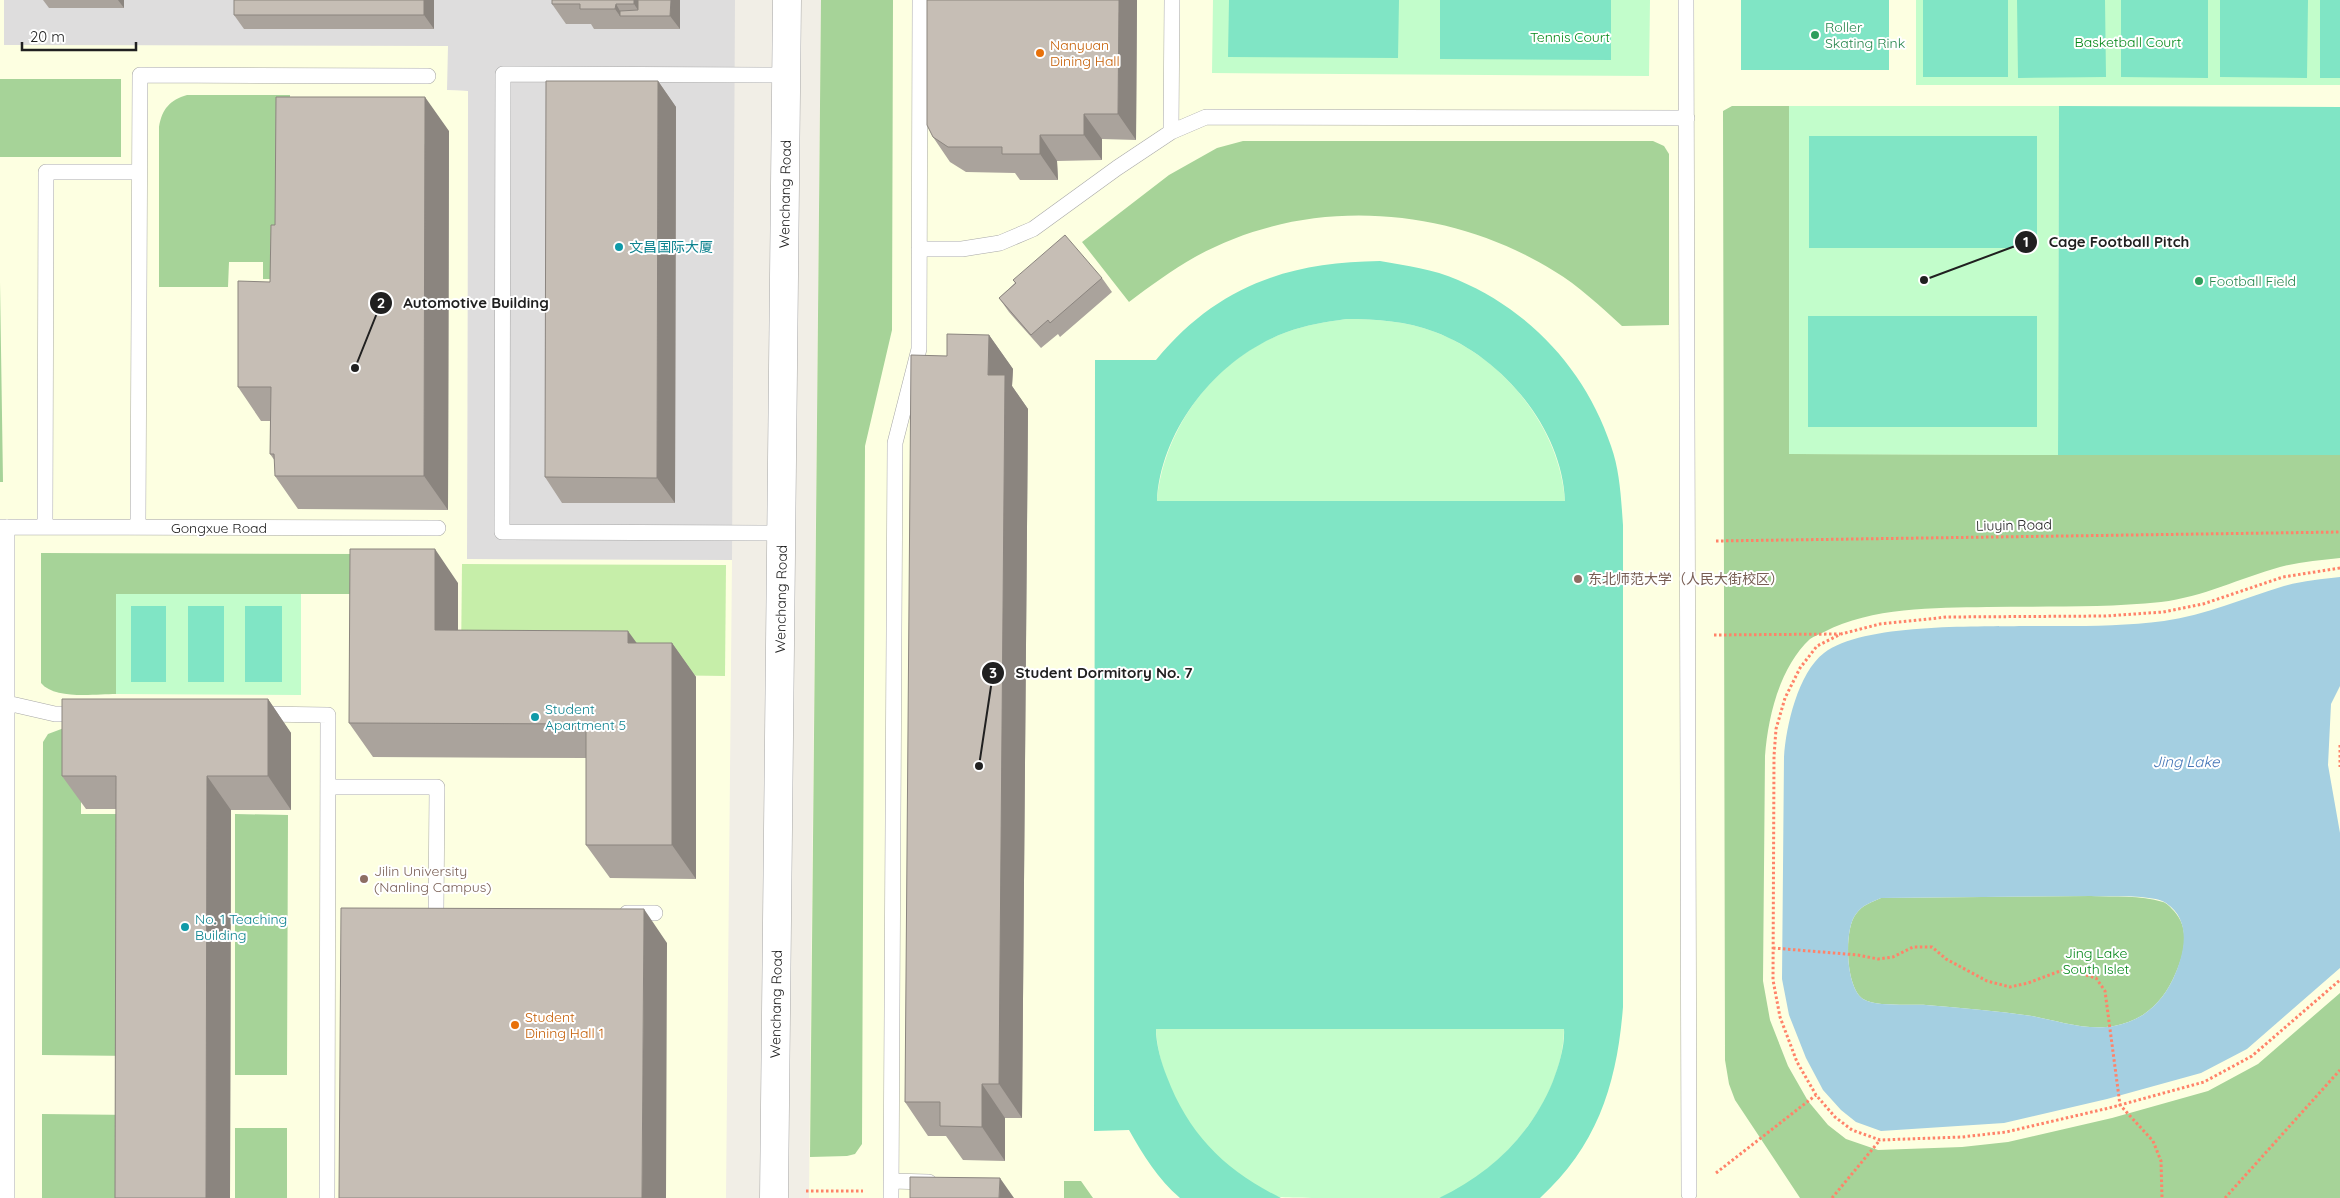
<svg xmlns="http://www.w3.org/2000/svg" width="2340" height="1198" viewBox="0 0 2340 1198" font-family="Quicksand,'Noto Sans SC',sans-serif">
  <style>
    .residential { fill: #dedddd }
    .education { fill: #fdffe1 }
    .grass { fill: #c6eea9 }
    .forest { fill: #a6d398 }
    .park { fill: #c2fdcb }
    .pitch { fill: #80e5c5; fill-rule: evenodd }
    .water { fill: #a4cfe1; fill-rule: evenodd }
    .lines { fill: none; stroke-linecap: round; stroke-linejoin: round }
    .service-casing { stroke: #a7a7a7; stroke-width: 16 }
    .tertiary-casing { stroke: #a7a7a7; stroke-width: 29 }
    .path { stroke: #ff8369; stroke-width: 3; stroke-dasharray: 2.5 2.5; stroke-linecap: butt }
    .service { stroke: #fff; stroke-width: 15 }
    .tertiary { stroke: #fff; stroke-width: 28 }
    .wall { fill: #aaa39c }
    .shaded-wall { fill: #8b857f }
    .building { fill: #c6beb5; stroke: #8b857f }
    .leisure-dot { fill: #2e9e5b; stroke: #fff; stroke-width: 2 }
    .food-dot { fill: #e8710a; stroke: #fff; stroke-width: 2 }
    .culture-dot { fill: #0f9aa8; stroke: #fff; stroke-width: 2 }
    .education-dot { fill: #8d6e63; stroke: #fff; stroke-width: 2 }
    .labels { text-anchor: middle; stroke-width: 4; stroke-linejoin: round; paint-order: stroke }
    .leisure-label { font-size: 14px; fill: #27864d; stroke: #fff; text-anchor: start }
    .park-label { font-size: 14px; fill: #058819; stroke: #fff }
    .food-label { font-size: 14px; fill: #c56008; stroke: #fff; text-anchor: start }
    .street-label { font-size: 14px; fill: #202020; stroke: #fff }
    .culture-label { font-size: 14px; fill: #0d838f; stroke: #fff; text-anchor: start }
    .education-label { font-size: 14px; fill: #785e54; stroke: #fff; text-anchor: start }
    .water-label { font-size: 15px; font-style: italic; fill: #4576b7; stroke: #fff }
    .leader { fill: none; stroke: #202020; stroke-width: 2 }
    .callout-dot { fill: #202020; stroke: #fff; stroke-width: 2 }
    .mark-label { font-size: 15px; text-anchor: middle; font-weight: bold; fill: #fff }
    .callout-label { font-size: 15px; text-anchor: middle; font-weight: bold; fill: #202020; stroke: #fff; stroke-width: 4; stroke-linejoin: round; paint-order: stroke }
  </style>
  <rect width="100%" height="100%" fill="#f1eee6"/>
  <path class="residential" d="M4 0H735L732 560H467L468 91 447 90V47L3 45Z"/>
  <path class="education" d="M0 0H4V45L448 46 447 90 468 91 467 559 732 560 726 1198H0Z
    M821 0H2340V1198H809Z"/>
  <path class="grass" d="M462 564 726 565 725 676 654 675 461 661Z"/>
  <path class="forest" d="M821 0H893L892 330 865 446 862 1144 855 1154 847 1156 810 1157Z
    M0 79H121V157H0Z
    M187 95H290V279H263V262H229L228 287H159V127C162 109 170 100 187 95Z
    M1732 106H1789V454L2340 455V558C2320 560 2299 562 2280 567 2240 578 2203 597 2161 602 2103 608 2045 606 1987 607 1934 608 1872 607 1824 632 1820 634 1814 636 1810 639 1780 667 1768 716 1765 756L1763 981 1770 1020 1788 1066 1808 1101 1828 1125 1846 1139 1878 1150 1962 1147 2008 1142 2112 1118 2208 1091 2258 1064 2340 993V1198H1800L1735 1100 1729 1084 1725 1060 1723 111Z
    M1243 141H1653L1664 146 1669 154V325L1622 326C1600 306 1579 286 1554 271 1448 205 1306 195 1195 257 1172 270 1150 286 1129 302L1082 242 1169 175 1217 148Z
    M0 282 3 482H0Z
    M41 553 360 554V594H116V694C95 694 55 700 41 683Z
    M64 728H81V814H136L134 1056 42 1055 43 742 48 734Z
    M235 814 288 815 287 1075H235Z
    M2091 896C2115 897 2140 895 2163 902 2167 903 2171 908 2174 911 2192 931 2183 958 2173 979 2161 1004 2142 1021 2114 1026 2087 1031 2058 1021 2032 1016 1997 1011 1961 1008 1926 1005 1911 1004 1876 1007 1863 999 1845 987 1844 928 1856 914 1862 905 1872 902 1881 898Z
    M42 1114 134 1115V1198H42Z
    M235 1128H287V1198H235Z
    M1064 1181H1081L1093 1198H1064Z"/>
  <path class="park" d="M1213 0H1650L1649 76 1212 73Z
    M1916 0H2340V85H1916Z
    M1789 106H2059L2058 455 1789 454Z
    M1346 319C1376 319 1406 321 1435 332 1504 358 1560 428 1565 501H1157C1164 427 1216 357 1287 332 1306 325 1326 322 1346 319Z
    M116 594H301V695L116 694Z
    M1156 1029H1564C1563 1091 1520 1147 1471 1181 1462 1187 1449 1196 1438 1198 1429 1198 1420 1198 1411 1198 1390 1198 1368 1198 1347 1198 1332 1198 1292 1198 1279 1197 1213 1172 1160 1099 1156 1029Z"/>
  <path class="pitch" d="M1229 0H1399L1398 58 1228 57Z
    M1440 0H1611V60L1440 59Z
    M1741 0H1889V70H1741Z
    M1923 0H2008V77H1923Z
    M2017 0H2105L2106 77 2018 78Z
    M2121 0H2208V78L2121 77Z
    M2220 0H2308L2307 78 2220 77Z
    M2320 0H2340V78H2320Z
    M2059 106 2340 107V455H2058Z
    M1809 136H2037V248H1809Z
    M1380 261C1407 266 1433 269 1458 280 1531 311 1586 371 1611 446 1620 471 1621 498 1623 525V1007C1617 1083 1598 1145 1540 1198H1439C1491 1173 1531 1135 1553 1081 1559 1065 1565 1046 1564 1029H1156C1156 1044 1161 1062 1167 1077 1189 1135 1226 1171 1281 1198H1180C1158 1179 1143 1155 1129 1130L1094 1131 1095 360H1156C1217 286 1288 262 1380 261ZM1346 319C1377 319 1406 321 1435 332 1502 357 1562 428 1565 501H1157C1161 428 1218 357 1287 332 1306 325 1326 322 1346 319Z
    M1808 316H2037V427H1808Z
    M131 606H166V682H131Z
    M188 606H224V682H188Z
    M245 606H282V682H245Z"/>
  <path class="water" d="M2340 577V686L2331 704 2328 765 2340 833V968L2247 1049 2201 1073 2107 1099 2004 1123 1881 1131 1856 1122 1841 1110 1823 1090 1806 1058 1789 1015 1782 979 1784 757C1786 726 1798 673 1824 653 1863 623 1975 627 2024 626 2071 626 2118 627 2164 621 2206 615 2244 598 2284 586 2302 581 2322 579 2340 577ZM2091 896C2108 897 2153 894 2166 903 2193 921 2184 955 2173 979 2161 1004 2142 1021 2114 1026 2087 1031 2058 1021 2032 1016 1997 1011 1962 1008 1926 1005 1911 1004 1876 1007 1863 999 1845 987 1844 928 1856 914 1862 905 1872 902 1881 898Z"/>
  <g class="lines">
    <defs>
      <path id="service" d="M1686 0 1689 1194
        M1171 132 1172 0
        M919 249H962L1000 243 1033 229 1117 168 1171 132 1206 117 1687 118
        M0 527 438 528
        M7 527V1198
        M45 527 46 172H139
        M138 527 140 75 428 76
        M781 533 502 532 503 74 786 75
        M7 703 55 714H82
        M260 714 328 715 327 1198
        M328 787H437L436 913
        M627 913H655
        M891 1181 929 1182
        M891 1198 895 443 919 349 920 0"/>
      <path id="tertiary" d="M774 1198 787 0"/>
    </defs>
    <use href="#service" class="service-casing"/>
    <use href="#tertiary" class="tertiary-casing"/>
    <path class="path" d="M1716 541 2340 532
      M2340 568 2283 577 2203 604 2163 612 2106 616 1947 617 1880 624 1841 634 1817 646 1800 668 1785 698 1776 729 1774 756 1773 980 1780 1017 1797 1062 1816 1095 1835 1117 1852 1130 1880 1140 1962 1137 2006 1132 2109 1108 2204 1082 2252 1056 2340 980
      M1714 635 1840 634
      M2340 745V767
      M1773 948 1858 955 1878 959 1893 957 1913 947H1932L1946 959 1987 981 2010 987 2028 983 2060 971 2079 973 2096 978 2105 991 2120 1105 2153 1141 2161 1161 2162 1198
      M1716 1173 1816 1095
      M806 1191H863
      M1832 1198 1880 1140
      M2225 1198 2340 1070"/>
    <use href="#service" class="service"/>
    <use href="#tertiary" class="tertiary"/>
  </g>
  <path class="wall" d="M43 0H124V8H49Z
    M234 0H434V29H244L234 15Z
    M552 0H680V29H594L591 24H566L552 4Z
    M1137 0 1136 140 1102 139V160L1057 161 1058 180H1020L1015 173 966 172 950 162 933 137Z
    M658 81 676 107 675 503H562L545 477Z
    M449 131 448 510 298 509 275 476V461L270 454V421H261L238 387 270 282 275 225Z
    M1102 278 1112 292 1060 337 1058 334 1041 348 1009 312 999 298 1015 283 1013 280Z
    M989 335 1013 369 1012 386 1028 409 1022 1118H1005V1161L963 1160 946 1136H928L905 1102 947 356Z
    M458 583V630L637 643H672L696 677V879L610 878 586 845V758L373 757 349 723Z
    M268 699 291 733V810H231L230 1198H115L116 809H86L62 776Z"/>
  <path class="shaded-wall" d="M118 0H124V8Z
    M424 0H434V29L424 15Z
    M634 0H648L642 16 634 4Z
    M671 0H680V29L670 16Z
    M1119 0H1137L1136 140 1118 114Z
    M616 4 623 16H620L615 9Z
    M658 81 676 107 675 503 657 478Z
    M425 97 449 131 448 510 424 476Z
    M1084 114 1102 139V160L1084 135Z
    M1040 135 1057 161 1058 180 1040 154Z
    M989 335 1013 369 1012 386 1028 409 1022 1118 999 1084 988 375Z
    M435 549 458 583V664L435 630Z
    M628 631 652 664 628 643Z
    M672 643 696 677V879L672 845Z
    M268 699 291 733V810L268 776Z
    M207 776 231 810 230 1198H206Z
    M644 909 667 943 666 1198H642Z
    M982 1084 1005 1118V1161L982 1127Z
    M1000 1178 1014 1198H999Z"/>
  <path class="building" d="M234 0H424V15H234Z
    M552 0H634V4H616L615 9H580V4H552Z
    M638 0H671L670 16H620V11L638 10Z
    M927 0H1119L1118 114H1084V135H1040V154H1002V147H948L933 137 927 125Z
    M546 81H658L657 478 545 477Z
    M276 97H425L424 476H275L274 454H270L271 387H238V281L270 282 271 225H275Z
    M1065 235 1102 278 1050 323 1048 320 1031 335 999 298 1016 283 1013 280Z
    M947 334 989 335 988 375H1005L999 1084H982V1127L940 1126V1102H905L911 355 947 356Z
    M350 549H435V630L628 631V643H672V845H586V724L349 723Z
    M62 699H268V776H207L206 1198H115L116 776H62Z
    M341 908 644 909 642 1198H339Z
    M910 1177 1000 1178 999 1198H910Z"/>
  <g class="leisure-dot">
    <circle cx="1815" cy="35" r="5"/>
    <circle cx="2199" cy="281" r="5"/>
  </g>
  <g class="food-dot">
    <circle cx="1040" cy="53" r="5"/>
    <circle cx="515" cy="1025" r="5"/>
  </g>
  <g class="culture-dot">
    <circle cx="619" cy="247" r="5"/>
    <circle cx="535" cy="717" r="5"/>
    <circle cx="185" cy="927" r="5"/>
  </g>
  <g class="education-dot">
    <circle cx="1578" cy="579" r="5"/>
    <circle cx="364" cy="879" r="5"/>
  </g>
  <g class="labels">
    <g class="leisure-label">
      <text x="1825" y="32">Roller<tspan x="1825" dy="16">Skating Rink</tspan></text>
      <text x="2209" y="286">Football Field</text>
    </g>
    <g class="park-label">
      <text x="1570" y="42">Tennis Court</text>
      <text x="2128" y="47">Basketball Court</text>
      <text x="2096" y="958">Jing Lake<tspan x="2096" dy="16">South Islet</tspan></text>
    </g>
    <g class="food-label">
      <text x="1050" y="50">Nanyuan<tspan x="1050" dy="16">Dining Hall</tspan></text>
      <text x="525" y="1022">Student<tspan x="525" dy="16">Dining Hall 1</tspan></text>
    </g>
    <g class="street-label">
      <text transform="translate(785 194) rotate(-89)" y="5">Wenchang Road</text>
      <text transform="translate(2014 525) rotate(-1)" y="5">Liuyin Road</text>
      <text x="219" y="533">Gongxue Road</text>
      <text transform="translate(781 599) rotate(-89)" y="5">Wenchang Road</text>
      <text transform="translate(776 1004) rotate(-89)" y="5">Wenchang Road</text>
    </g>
    <g class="culture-label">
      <text x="629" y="252">文昌国际大厦</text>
      <text x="545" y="714">Student<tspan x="545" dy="16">Apartment 5</tspan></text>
      <text x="195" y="924">No. 1 Teaching<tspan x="195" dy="16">Building</tspan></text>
    </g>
    <g class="education-label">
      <text x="1588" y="584">东北师范大学（人民大街校区）</text>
      <text x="374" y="876">Jilin University<tspan x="374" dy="16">(Nanling Campus)</tspan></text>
    </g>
    <g class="water-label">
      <text x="2186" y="767">Jing Lake</text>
    </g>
  </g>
  <path class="leader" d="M1924 280L2026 242M355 368L381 303M979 766L993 673"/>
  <g class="callout-dot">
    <circle cx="1924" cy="280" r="5"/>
    <circle cx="355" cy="368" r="5"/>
    <circle cx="979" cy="766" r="5"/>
    <circle cx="2026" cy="242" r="12"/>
    <circle cx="381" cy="303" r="12"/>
    <circle cx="993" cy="673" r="12"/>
  </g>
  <g class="mark-label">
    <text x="2026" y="247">1</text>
    <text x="381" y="308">2</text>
    <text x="993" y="678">3</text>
  </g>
  <g class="callout-label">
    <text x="2119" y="247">Cage Football Pitch</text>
    <text x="476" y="308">Automotive Building</text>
    <text x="1104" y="678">Student Dormitory No. 7</text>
  </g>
  <path d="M22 42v8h114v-8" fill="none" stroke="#202020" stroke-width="2.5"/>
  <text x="30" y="42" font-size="15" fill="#202020" stroke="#ffffff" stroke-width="4" paint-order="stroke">20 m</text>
</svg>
